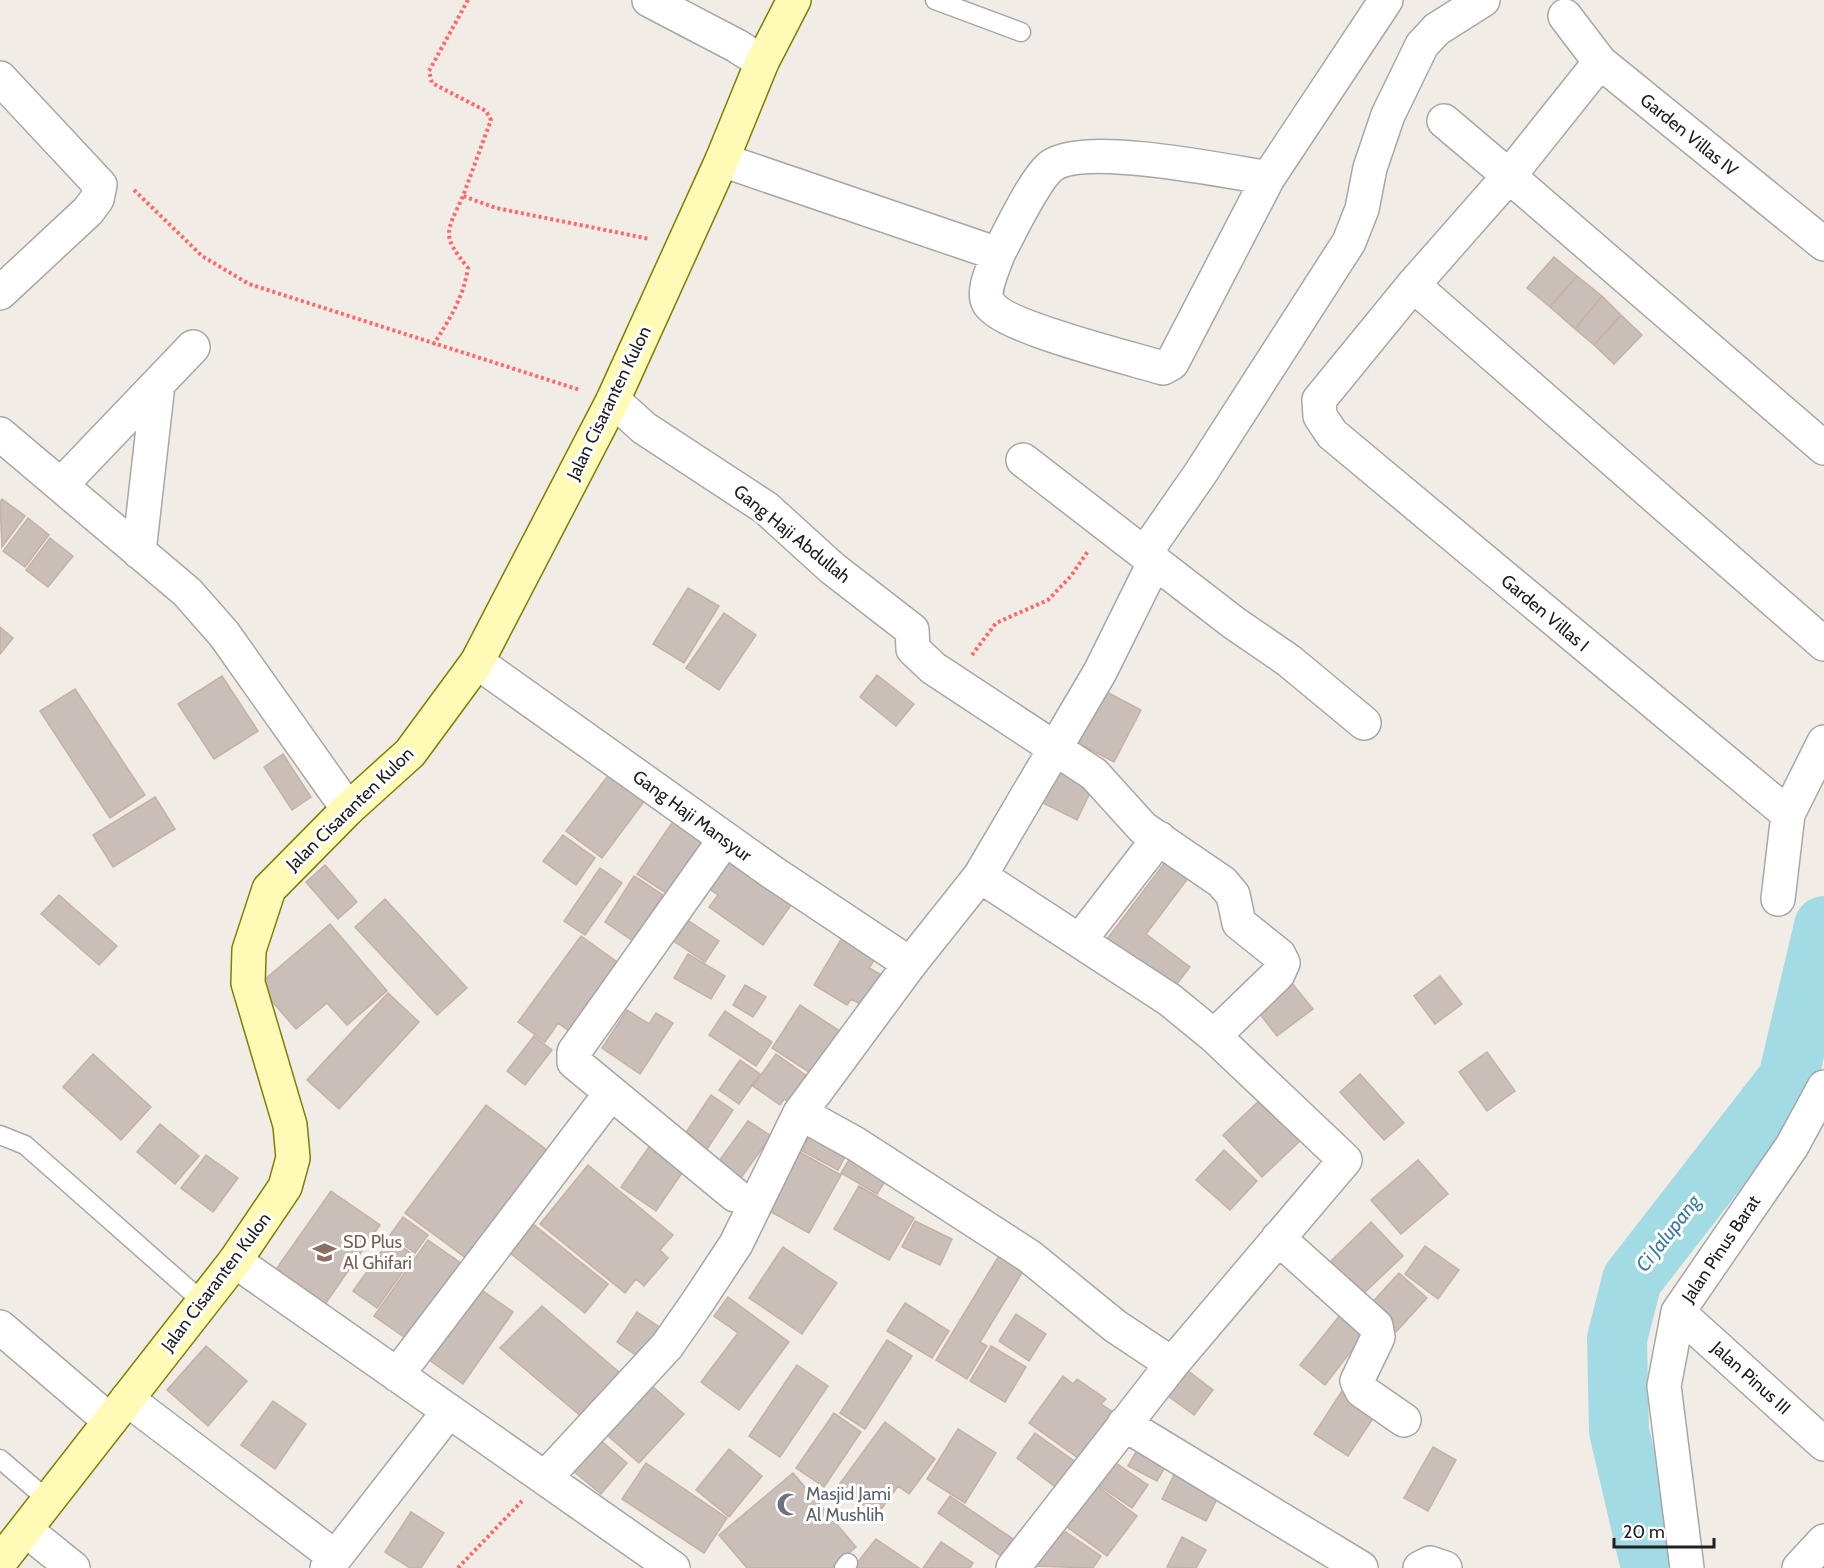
<svg xmlns="http://www.w3.org/2000/svg" width="1824" height="1568" viewBox="0 0 1824 1568" font-family="Cabin,sans-serif">
  <style>
    .lines { fill: none; stroke-linecap: round; stroke-linejoin: round }
    .river { stroke: #a2dbe3; stroke-width: 60 }
    .building { fill: #cabeb8; stroke: #c5b1a6; stroke-width: 1.5 }
    .service-casing { stroke: #a7a7a7; stroke-width: 21 }
    .minor-casing { stroke: #a7a7a7; stroke-width: 36 }
    .secondary-casing { stroke: #7e7e00; stroke-width: 36 }
    .path { stroke: #ff696a; stroke-width: 4; stroke-dasharray: 3 3; stroke-linecap: butt }
    .service { stroke: #fff; stroke-width: 18 }
    .minor { stroke: #fff; stroke-width: 33 }
    .secondary { stroke: #fffbb6; stroke-width: 33 }
    .labels { text-anchor: middle; stroke-width: 6; stroke-linejoin: round; paint-order: stroke }
    .street-label { font-size: 18px; fill: #202020; stroke: #fff }
    .education-label { font-size: 18px; fill: #785e54; stroke: #fff; text-anchor: start }
    .worship-label { font-size: 18px; fill: #5b616d; stroke: #fff; text-anchor: start }
    .water-label { font-size: 20px; font-style: italic; fill: #3b79a1; stroke: #fff }
  </style>
  <rect width="100%" height="100%" fill="#f2ece6"/>
  <g class="lines">
    <path class="river" d="M1651 1568 1619 1431 1617 1339 1632 1280 1788 1079 1824 926"/>
  </g>
  <path class="building" d="M1554 257 1577 276 1550 307 1527 288Z
    M1577 276 1602 296 1575 329 1550 307Z
    M1602 296 1621 315 1594 345 1575 329Z
    M1621 315 1642 335 1614 364 1594 345Z
    M2 499 25 516 2 547 0 502Z
    M28 518 49 535 25 567 3 551Z
    M50 538 73 556 48 587 26 570Z
    M688 588 719 606 684 663 653 644Z
    M724 613 756 635 719 690 686 668Z
    M0 627 13 638 0 654Z
    M877 675 914 704 896 726 860 697Z
    M222 676 258 731 214 759 178 704Z
    M75 689 145 795 110 818 40 711Z
    M1101 689 1141 710 1114 762 1074 741Z
    M283 754 311 797 292 810 264 767Z
    M1058 762 1096 780 1077 820 1039 801Z
    M610 773 646 799 602 858 566 831Z
    M155 797 175 829 113 867 93 835Z
    M676 817 711 840 672 897 637 874Z
    M563 835 595 858 576 885 543 861Z
    M1169 857 1192 873 1146 934 1190 967 1170 993 1104 943Z
    M723 858 791 905 763 945 709 907 718 895 704 885Z
    M325 865 357 902 338 919 306 882Z
    M600 868 622 883 585 935 564 921Z
    M634 876 663 895 633 941 605 922Z
    M59 895 117 946 99 965 41 914Z
    M385 899 467 988 437 1015 355 927Z
    M683 917 719 941 705 962 669 938Z
    M330 924 387 991 347 1025 327 1003 296 1029 258 985Z
    M846 931 880 951 869 968 880 974 862 1005 851 999 847 1005 814 985Z
    M581 936 627 969 577 1037 558 1023 545 1042 518 1022Z
    M688 954 725 976 711 999 674 978Z
    M1440 976 1462 1004 1435 1024 1414 996Z
    M1291 982 1313 1009 1277 1036 1256 1009Z
    M745 985 766 997 753 1017 733 1005Z
    M388 993 419 1022 339 1109 307 1080Z
    M800 1005 846 1035 818 1078 772 1048Z
    M627 1010 649 1024 656 1013 673 1023 640 1074 602 1048Z
    M725 1011 772 1042 756 1066 709 1035Z
    M534 1036 552 1050 525 1085 507 1071Z
    M1487 1052 1515 1091 1487 1111 1459 1072Z
    M93 1054 151 1107 121 1140 63 1087Z
    M776 1054 811 1079 793 1105 784 1099 780 1105 753 1086Z
    M740 1060 760 1074 739 1104 719 1090Z
    M1360 1074 1404 1123 1384 1140 1340 1092Z
    M711 1095 733 1110 701 1158 679 1143Z
    M1262 1098 1301 1140 1262 1177 1223 1135Z
    M486 1105 555 1156 474 1264 405 1213Z
    M748 1121 771 1136 733 1189 711 1172Z
    M160 1124 199 1156 175 1184 137 1152Z
    M813 1128 850 1147 838 1170 802 1151Z
    M651 1144 686 1167 656 1211 621 1187Z
    M794 1149 841 1175 809 1233 762 1207Z
    M855 1150 891 1172 877 1194 841 1173Z
    M1224 1150 1257 1181 1230 1210 1196 1180Z
    M206 1155 238 1178 213 1212 181 1188Z
    M1418 1160 1448 1194 1401 1234 1371 1200Z
    M588 1165 673 1235 660 1250 668 1258 644 1286 636 1279 625 1293 540 1224Z
    M859 1186 914 1218 889 1260 834 1229Z
    M331 1191 380 1225 319 1313 270 1278Z
    M403 1217 428 1235 415 1253 390 1235Z
    M528 1220 608 1284 585 1313 505 1249Z
    M915 1221 952 1239 940 1265 902 1247Z
    M1371 1222 1403 1256 1362 1295 1330 1262Z
    M391 1238 414 1256 377 1308 353 1291Z
    M428 1240 468 1268 414 1344 374 1316Z
    M1425 1246 1459 1270 1438 1299 1405 1274Z
    M783 1247 837 1283 802 1334 749 1298Z
    M1003 1249 1028 1263 980 1342 987 1346 967 1379 936 1360Z
    M1399 1273 1427 1298 1396 1332 1368 1307Z
    M476 1286 513 1312 463 1384 425 1357Z
    M728 1297 789 1342 739 1410 701 1382 738 1333 714 1316Z
    M905 1303 949 1331 932 1358 887 1331Z
    M542 1306 627 1379 589 1423 500 1348Z
    M1345 1309 1369 1328 1325 1385 1300 1365Z
    M637 1312 661 1328 640 1358 617 1342Z
    M1016 1314 1046 1334 1029 1361 999 1341Z
    M887 1340 912 1356 865 1429 840 1413Z
    M206 1346 247 1381 208 1426 167 1390Z
    M991 1346 1026 1367 1005 1402 970 1381Z
    M797 1365 828 1386 780 1457 749 1436Z
    M1183 1367 1213 1390 1194 1415 1164 1393Z
    M1063 1376 1073 1384 1077 1379 1106 1399 1101 1404 1119 1416 1085 1463 1029 1423Z
    M652 1386 684 1414 639 1463 607 1435Z
    M1342 1391 1376 1414 1348 1456 1314 1434Z
    M273 1401 306 1424 275 1469 241 1445Z
    M834 1413 861 1432 824 1487 796 1468Z
    M885 1422 935 1459 909 1494 898 1486 877 1515 838 1486Z
    M958 1429 996 1453 965 1503 927 1479Z
    M1035 1433 1077 1463 1058 1489 1017 1458Z
    M599 1439 627 1463 601 1494 572 1470Z
    M1140 1445 1169 1460 1157 1481 1128 1466Z
    M1433 1447 1456 1460 1428 1511 1404 1498Z
    M729 1449 762 1476 729 1517 696 1490Z
    M1110 1459 1148 1485 1132 1508 1094 1482Z
    M646 1463 727 1518 704 1553 622 1499Z
    M1178 1467 1222 1489 1206 1521 1162 1499Z
    M793 1473 856 1547 832 1568H747L719 1535Z
    M1093 1483 1137 1516 1107 1556 1063 1524Z
    M950 1496 1013 1539 1001 1556 938 1513Z
    M411 1512 444 1533 421 1568H410L385 1552Z
    M1060 1528 1101 1556 1093 1568 1034 1566Z
    M1182 1537 1206 1550 1196 1568 1167 1567Z
    M876 1539 919 1568H853Z
    M941 1542 973 1563 970 1568H923Z"/>
  <g class="lines">
    <defs>
      <path id="service" d="M935 0 1021 32
        M0 1135 25 1145 203 1302
        M0 1459 49 1501
        M844 1568 848 1563"/>
      <path id="minor" d="M649 0 737 46 762 62
        M1565 16 1600 62 1824 244
        M0 78 100 185 97 199 88 211 0 293
        M1444 121 1509 176 1600 62
        M722 160 998 254C1010 232 1033 182 1050 167 1081 141 1226 171 1268 178L1386 0
        M998 254C994 267 982 290 988 302 1000 327 1131 358 1163 368L1172 363 1268 178
        M1413 285 1319 400 1320 416 1332 434 1788 814
        M613 400 644 428 766 508 832 568 912 630 913 649 933 668 1094 774 1143 828 1222 882 1233 895 1239 923 1279 955 1283 963 1278 974 1214 1036 1345 1160 1172 1364 1013 1568
        M0 434 187 592 224 634 348 809
        M1824 448 1509 176 1413 285 1824 644
        M1023 460 1234 623 1288 660 1364 723
        M62 484 193 347
        M139 552 158 384
        M1145 553 1200 474 1349 242 1362 209 1370 168 1388 115 1422 45 1437 29 1483 0
        M477 662 772 872 910 964
        M725 839 574 1052V1062L735 1195
        M980 876 1170 1000 1214 1036
        M1778 899 1788 814 1824 742
        M1080 940 1159 838
        M800 1113 856 1144 1029 1256 1115 1326 1172 1364
        M1278 1238 1376 1326 1378 1337 1357 1381 1362 1391 1404 1420
        M235 1261 673 1568
        M1678 1312 1824 1444
        M0 1327 110 1421
        M397 1375 611 1093
        M127 1399 335 1557
        M1124 1424 1361 1568
        M545 1478 667 1346 699 1300 736 1244 800 1113 910 964 980 876 1100 672 1155 561
        M27 1531 73 1568
        M327 1568 449 1411
        M1420 1568 1430 1563 1445 1568
        M1687 1568 1664 1386 1678 1312 1792 1146 1824 1087
        M1799 1568 1824 1541"/>
      <path id="secondary" d="M0 1562 235 1261 285 1187 293 1158 290 1125 248 983 249 950 269 889 348 809 410 753 477 662 613 400 722 160 762 62 794 0"/>
    </defs>
    <use href="#service" class="service-casing"/>
    <use href="#minor" class="minor-casing"/>
    <use href="#secondary" class="secondary-casing"/>
    <path class="path" d="M468 0 429 71 432 83 486 111 491 120 463 196 496 208 650 239
      M134 190 202 256 249 284 580 390
      M433 345C450 319 463 298 468 268 441 234 446 234 463 196
      M972 655 996 623 1048 600 1071 576 1088 551
      M458 1568 522 1501"/>
    <use href="#service" class="service"/>
    <use href="#minor" class="minor"/>
    <use href="#secondary" class="secondary"/>
  </g>
  <defs>
    <symbol id="school-bare" viewBox="-9 -9 18 18"><path d="M0-5L7-2L0 1L-7-2ZM-4 1L0 2.5L4 1V4Q0 6-4 4Z" fill="#8d6e63" stroke="#fff" stroke-width="2.5" paint-order="stroke"/></symbol>
    <symbol id="mosque-bare" viewBox="-9 -9 18 18"><path d="M3.5-4.9A6 6 0 1 0 3.5 4.9A5 5 0 1 1 3.5-4.9Z" fill="#6b7280" stroke="#fff" stroke-width="2.5" paint-order="stroke"/></symbol>
  </defs>
  <g fill-rule="evenodd">
    <use href="#school-bare" x="308" y="1236" width="33" height="33"/>
    <use href="#mosque-bare" x="772" y="1488" width="33" height="33"/>
  </g>
  <g class="labels">
    <g class="street-label">
      <text transform="translate(1689 135) rotate(39)" y="6">Garden Villas IV</text>
      <text transform="translate(609 403) rotate(-64)" y="6">Jalan Cisaranten Kulon</text>
      <text transform="translate(792 534) rotate(39)" y="6">Gang Haji Abdullah</text>
      <text transform="translate(1545 613) rotate(40)" y="6">Garden Villas I</text>
      <text transform="translate(350 809) rotate(-44)" y="6">Jalan Cisaranten Kulon</text>
      <text transform="translate(692 816) rotate(36)" y="6">Gang Haji Mansyur</text>
      <text transform="translate(1721 1249) rotate(-56)" y="6">Jalan Pinus Barat</text>
      <text transform="translate(216 1282) rotate(-53)" y="6">Jalan Cisaranten Kulon</text>
      <text transform="translate(1751 1378) rotate(42)" y="6">Jalan Pinus III</text>
    </g>
    <g class="education-label">
      <text x="343" y="1248">SD Plus<tspan x="343" dy="21">Al Ghifari</tspan></text>
    </g>
    <g class="worship-label">
      <text x="806" y="1500">Masjid Jami<tspan x="806" dy="21">Al Mushlih</tspan></text>
    </g>
    <g class="water-label">
      <text transform="translate(1668 1233) rotate(-52)" y="7">Ci Jalupang</text>
    </g>
  </g>
  <path d="M1614 1538v9h100v-9" fill="none" stroke="#202020" stroke-width="3"/>
  <text x="1623" y="1538" font-size="18" fill="#202020" stroke="#ffffff" stroke-width="4.5" paint-order="stroke">20 m</text>
</svg>
